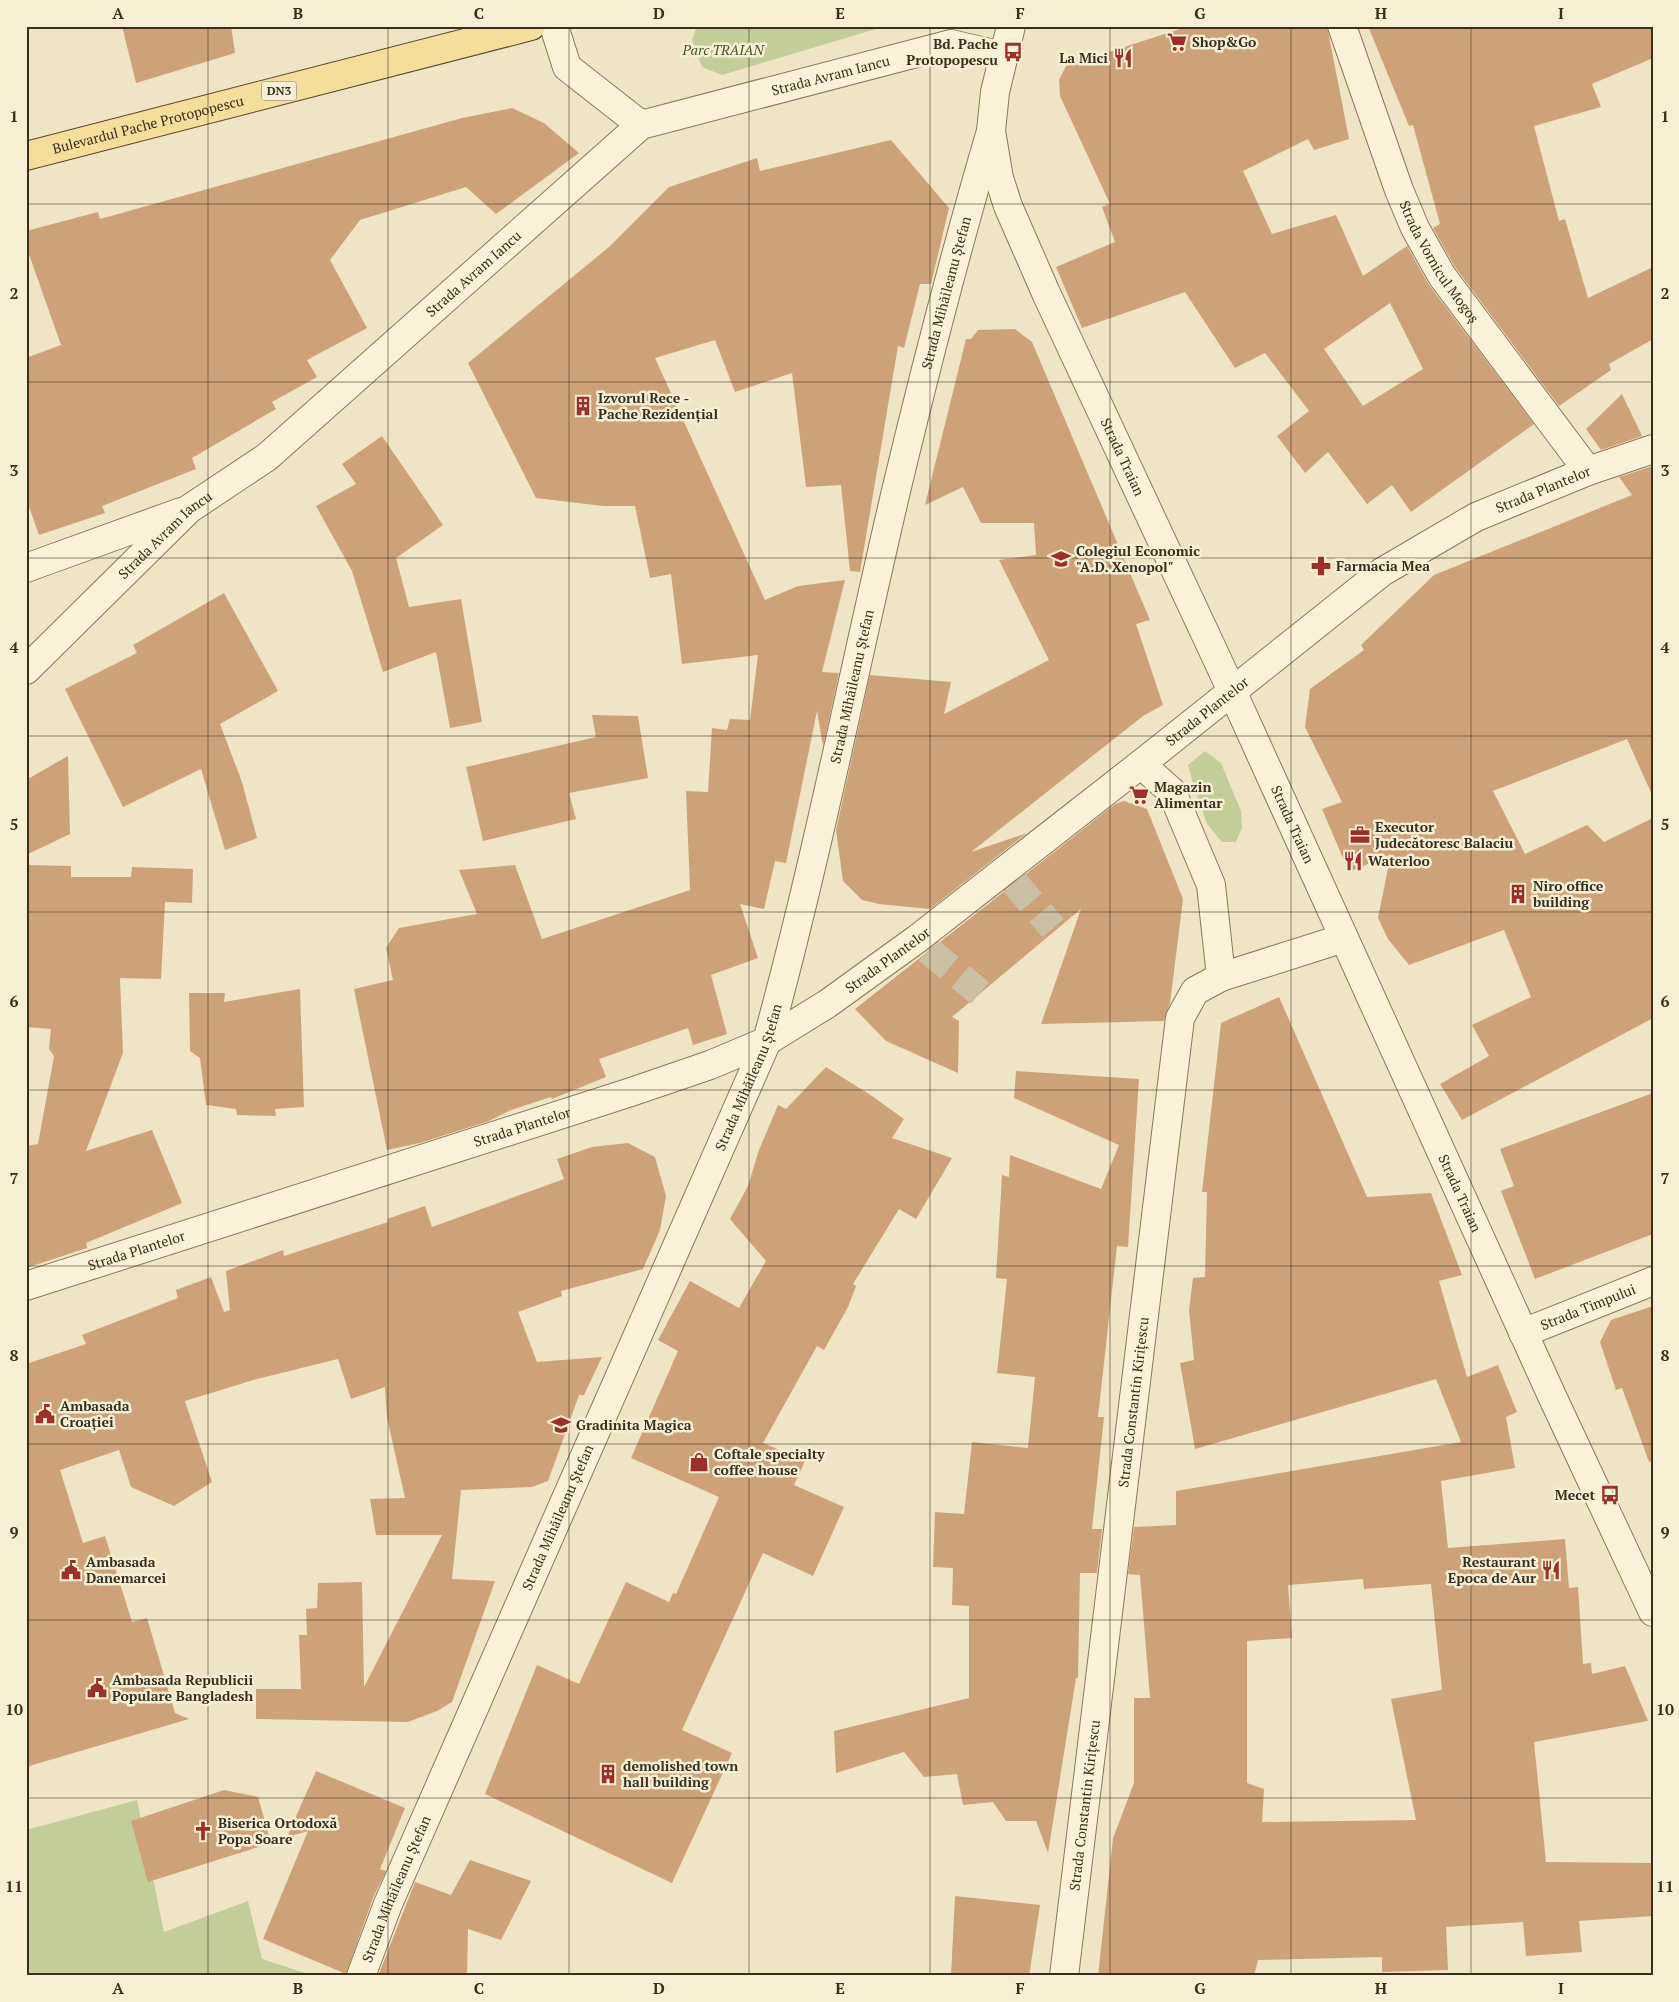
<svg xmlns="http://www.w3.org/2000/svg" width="1679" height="2002" viewBox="0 0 1679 2002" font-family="'PT Serif',serif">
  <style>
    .green { fill: #c3cd98 }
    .building { fill: #cea279; fill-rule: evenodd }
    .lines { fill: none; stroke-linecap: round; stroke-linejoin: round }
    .minor-tunnel { stroke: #cbc0a3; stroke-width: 28; stroke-dasharray: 28 14; stroke-linecap: butt }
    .minor-casing { stroke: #8a775a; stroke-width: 30 }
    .major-casing { stroke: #58452e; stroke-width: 30 }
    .minor { stroke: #f9f2d8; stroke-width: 28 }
    .major { stroke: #f3de9c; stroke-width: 28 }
    .grid { fill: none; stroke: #3a2e1e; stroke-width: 1; stroke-opacity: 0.55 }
    .labels { text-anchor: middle; stroke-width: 5; stroke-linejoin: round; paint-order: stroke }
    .shield { fill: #f6efd4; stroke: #726855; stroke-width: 1 }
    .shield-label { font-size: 12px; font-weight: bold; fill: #3a2e1e }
    .poi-label { font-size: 14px; font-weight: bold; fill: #3a2e1e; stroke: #f6efd4; text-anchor: start }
    .park-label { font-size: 14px; font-style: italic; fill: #465724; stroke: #f6efd4 }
    .street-label { font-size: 14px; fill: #3a2e1e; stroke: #f6efd4 }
    .neatline { fill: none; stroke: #3a2e1e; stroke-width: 2 }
    .grid-label { font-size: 16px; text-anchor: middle; font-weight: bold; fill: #3a2e1e }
  </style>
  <rect width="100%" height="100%" fill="#efe5c4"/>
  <path class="green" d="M697 26H886L722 75 702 67 692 40Z
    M1205 751 1221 763 1241 811 1242 828 1236 842H1222L1207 824 1194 787 1188 765Z
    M137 1800 164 1932 248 1901 262 1959 314 1976H26V1830Z"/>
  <path class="building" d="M122 26H231L235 53 136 83Z
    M1189 26H1327L1349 139 1314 150 1308 139 1243 171 1272 234 1336 215 1363 276 1407 246 1429 285 1534 424 1411 512 1392 485 1367 504 1328 452 1305 473 1277 436 1309 411 1265 353 1235 368 1185 292 1082 328 1056 267 1115 242 1102 207 1110 204 1060 96 1059 80 1066 66ZM1390 303 1423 369 1363 406 1324 349Z
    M1368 26H1653V58L1592 84 1601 107 1534 126 1559 221 1565 219 1588 298 1653 267V339L1609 364 1611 370 1559 406 1455 267 1433 228 1440 224 1413 125 1409 126Z
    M512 108 544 123 579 153 496 214 466 187 360 220 330 260 367 328 307 360 317 377 272 402 276 409 192 458 196 469 102 506 105 513 39 535 26 498V358L61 345 26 246V231L98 212 100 219 462 118Z
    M891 140 949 208 931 284H920L904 348 898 346 860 572 850 571 841 485 806 487 792 373 735 392 715 340 655 358 765 600 798 586 845 580 822 672 839 673 823 746 817 711 786 863 775 861 764 909 740 904 758 958 711 975 727 1034 693 1045 688 1028 599 1059 606 1077 552 1099 551 1097 511 1110 489 1121 420 1143 387 1150 354 989 393 980 386 948 399 928 477 914 459 870 515 865 542 939 690 890 686 791 708 792 712 728 727 730 730 719 750 720 758 655 682 664 671 574 650 578 635 506H603L536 498 468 363 609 247 669 187 757 158 760 171Z
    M1015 329 1032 342 1150 620 1136 624 1163 705 1143 716 971 852 1027 833 930 909 879 904 862 900 843 881 836 830 870 675 951 682 944 714 1049 660 999 560 1036 555 1034 523H981L963 487 925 505 966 339H971L978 330Z
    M1622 394 1642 436 1601 450 1586 429Z
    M382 436 443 525 396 558 409 607 461 599 482 722 450 728 436 652 383 672 352 571 316 506 356 484 342 464Z
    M1653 466V797L1627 739 1493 791 1525 854 1587 825 1604 842 1653 818V1018L1462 1120 1440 1084 1489 1056 1472 1025 1531 997 1504 930 1409 965 1388 939 1378 918 1391 854 1349 872 1322 809 1342 802 1305 727 1310 689 1364 650 1361 645 1434 575 1632 495 1619 477Z
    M224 593 278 691 220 724 242 782 257 838 225 850 201 769 123 807 65 689 137 653 133 645Z
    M592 715 638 716 648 778 569 793 576 819 483 841 466 767 596 737Z
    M68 756 70 834 26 855V780Z
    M1124 801 1147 809 1183 899 1170 1003 1164 1021 1041 1024 1081 909 952 1017 959 1021 958 1073 886 1041 855 1009 1115 804Z
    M26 865 71 866V877H131L132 867 193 869 192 903 165 902 161 979 120 978 123 1053 86 1151 152 1130 182 1203 86 1243 87 1248 26 1268V1146L38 1144 54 1056 49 1049 51 1029 26 1027Z
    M300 989 304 1107 275 1109 276 1116 237 1115 236 1109 206 1105 200 1058 190 1051 189 993H225L224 1002Z
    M1279 997 1367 1197 1431 1193 1462 1275 1439 1281 1467 1377 1498 1365 1517 1412 1506 1417 1515 1468 1441 1481 1448 1548 1565 1539 1569 1588 1578 1587 1583 1664 1591 1663 1592 1674 1625 1666 1648 1721 1534 1742 1546 1862 1653 1863V1916L1579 1921 1582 1952 1526 1956 1523 1922 1446 1927 1448 1970 1382 1972V1957L1258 1960 1254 1976H1098L1113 1838 1134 1783V1698H1150L1140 1575 1128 1574 1134 1527 1176 1525V1491L1461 1442 1436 1379 1195 1449 1180 1363 1194 1360 1189 1310 1193 1278 1205 1277 1207 1192H1202L1221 1023ZM1363 1579 1364 1589 1431 1584 1442 1690 1391 1699 1416 1820 1262 1822 1264 1789 1247 1783V1641L1292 1638 1288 1585Z
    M826 1067 872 1096 904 1119 892 1138 952 1158 916 1219 899 1209 853 1284 856 1286 848 1307 824 1350 817 1346 763 1443 805 1461 794 1485 844 1507 813 1576 763 1553 682 1730 732 1753 672 1883 485 1794 537 1665 579 1684 626 1582 669 1602 673 1593 676 1594 719 1497 631 1458 678 1351 658 1340 690 1281 739 1308 766 1261 730 1219 748 1186 759 1150 778 1105 786 1109Z
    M1016 1071 1139 1079 1128 1247 1117 1246 1098 1417H1104L1092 1529H1102L1097 1573H1080L1078 1678H1076L1048 1853 1036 1821H1006L993 1802 963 1805 957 1774 924 1777 904 1752 836 1773 834 1731 969 1698V1606L952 1605 953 1568 933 1567 935 1512 964 1514 972 1442 1028 1448 1035 1377 997 1373 1007 1279 996 1278 1002 1175 1009 1177 1010 1155 1101 1189 1119 1145 1014 1098Z
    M1653 1093V1234L1535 1279 1501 1191 1514 1186 1500 1149Z
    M628 1143 655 1157 666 1196 660 1230 643 1269 561 1291 562 1296 518 1312 537 1362 602 1357 584 1395H579L548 1481 532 1487 461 1490 452 1579 495 1581 452 1702 437 1711 408 1722 256 1719V1689H301L299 1635H307L306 1609 317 1608 318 1583 362 1582 364 1687 442 1535H376L370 1499 405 1498 387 1418 385 1387 351 1399 338 1359 257 1379 185 1401 212 1482 174 1506 131 1487 119 1450 60 1470 83 1543 105 1536 132 1622 147 1618 175 1713 189 1719 26 1767V1364L86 1344 82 1335 178 1298 176 1290 211 1277 224 1312 230 1310 226 1271 283 1250 284 1256 388 1222 387 1219 425 1206 432 1227 564 1179 557 1159 592 1147Z
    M1653 1306V1461L1649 1462 1622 1388 1616 1390 1600 1342 1611 1320Z
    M316 1771 405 1808 380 1869 386 1871 373 1898 346 1974 263 1939 308 1831 287 1837Z
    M224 1790 258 1797 271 1843 148 1882 131 1821Z
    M470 1860 531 1881 501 1940 468 1929 467 1976H378L415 1882 451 1895Z
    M955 1896 1040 1905 1029 1976H951Z"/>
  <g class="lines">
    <path class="minor-tunnel" d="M1013 881 1053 928
      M928 950 980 993"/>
    <defs>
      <g id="minor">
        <path d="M554 26 567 67 641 125"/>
        <path id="s1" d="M1011 26 995 92 991 131 999 178 1008 206 1046 293 1232 691 1552 1396 1653 1612"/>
        <path id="s2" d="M1342 26 1399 190 1415 228 1442 276 1588 471"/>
        <path d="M26 568 181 512"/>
        <path id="s3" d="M26 670 189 509 267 457 641 125 951 44 1003 56"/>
        <path d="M1141 764 1172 792 1211 885 1221 977"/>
        <path id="s4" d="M26 1286 631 1092 710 1065 767 1041 827 1004 917 939 1141 764 1382 572 1476 517 1588 471 1653 449"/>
        <path id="s5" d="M1523 1333 1653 1281"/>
        <path id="s6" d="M361 1976 388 1904 767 1041C817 859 853 674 896 491 925 370 956 250 991 131"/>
        <path id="s7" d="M1064 1976 1180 1018 1195 991 1221 977 1344 938"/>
      </g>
      <g id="major">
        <path id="s8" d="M26 156 531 26"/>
      </g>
    </defs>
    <use href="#minor" class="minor-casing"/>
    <use href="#major" class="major-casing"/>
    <use href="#minor" class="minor"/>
    <use href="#major" class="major"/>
  </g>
  <path class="grid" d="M208 26V1976M388 26V1976M569 26V1976M749 26V1976M930 26V1976M1110 26V1976M1291 26V1976M1471 26V1976M26 204H1653M26 382H1653M26 558H1653M26 736H1653M26 912H1653M26 1090H1653M26 1266H1653M26 1444H1653M26 1620H1653M26 1798H1653"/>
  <defs>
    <symbol id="supermarket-bare" viewBox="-9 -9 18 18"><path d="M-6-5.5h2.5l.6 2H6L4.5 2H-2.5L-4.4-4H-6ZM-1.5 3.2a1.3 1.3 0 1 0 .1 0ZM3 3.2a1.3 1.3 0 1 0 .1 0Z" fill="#9a3029" stroke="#f6efd4" stroke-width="2.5" paint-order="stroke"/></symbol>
    <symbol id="bus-bare" viewBox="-9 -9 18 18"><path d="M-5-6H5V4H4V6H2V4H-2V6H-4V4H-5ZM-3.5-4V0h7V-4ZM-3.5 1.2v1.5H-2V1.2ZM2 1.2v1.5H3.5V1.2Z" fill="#9a3029" stroke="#f6efd4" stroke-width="2.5" paint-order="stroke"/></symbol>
    <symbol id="restaurant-bare" viewBox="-9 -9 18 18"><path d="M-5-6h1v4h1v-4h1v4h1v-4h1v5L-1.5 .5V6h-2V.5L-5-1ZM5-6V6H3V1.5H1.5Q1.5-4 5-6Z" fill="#9a3029" stroke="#f6efd4" stroke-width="2.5" paint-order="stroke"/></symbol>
    <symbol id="building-bare" viewBox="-9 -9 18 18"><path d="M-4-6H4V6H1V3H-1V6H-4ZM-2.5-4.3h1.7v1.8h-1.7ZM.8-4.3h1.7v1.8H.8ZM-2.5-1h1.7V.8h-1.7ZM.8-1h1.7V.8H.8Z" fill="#9a3029" stroke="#f6efd4" stroke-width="2.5" paint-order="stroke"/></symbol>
    <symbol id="school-bare" viewBox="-9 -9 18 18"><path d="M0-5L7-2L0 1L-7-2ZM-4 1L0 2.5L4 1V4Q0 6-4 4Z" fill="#9a3029" stroke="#f6efd4" stroke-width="2.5" paint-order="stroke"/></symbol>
    <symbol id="pharmacy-bare" viewBox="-9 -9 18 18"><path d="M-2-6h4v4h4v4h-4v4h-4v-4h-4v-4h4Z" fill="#9a3029" stroke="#f6efd4" stroke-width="2.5" paint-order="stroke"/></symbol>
    <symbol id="office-bare" viewBox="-9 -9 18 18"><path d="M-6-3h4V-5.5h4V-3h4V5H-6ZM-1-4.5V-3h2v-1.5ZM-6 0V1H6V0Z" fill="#9a3029" stroke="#f6efd4" stroke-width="2.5" paint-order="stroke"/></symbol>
    <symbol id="civic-bare" viewBox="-9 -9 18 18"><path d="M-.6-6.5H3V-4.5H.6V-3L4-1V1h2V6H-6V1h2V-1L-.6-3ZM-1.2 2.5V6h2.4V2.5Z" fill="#9a3029" stroke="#f6efd4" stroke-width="2.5" paint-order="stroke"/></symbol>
    <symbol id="shop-bare" viewBox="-9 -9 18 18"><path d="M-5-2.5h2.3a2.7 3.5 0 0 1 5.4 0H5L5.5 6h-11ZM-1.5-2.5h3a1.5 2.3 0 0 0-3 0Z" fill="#9a3029" stroke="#f6efd4" stroke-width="2.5" paint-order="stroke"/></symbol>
    <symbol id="church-bare" viewBox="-9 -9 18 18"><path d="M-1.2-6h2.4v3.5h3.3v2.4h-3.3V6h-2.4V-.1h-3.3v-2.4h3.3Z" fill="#9a3029" stroke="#f6efd4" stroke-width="2.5" paint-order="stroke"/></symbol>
  </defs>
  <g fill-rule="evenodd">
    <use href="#supermarket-bare" x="1163" y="28" width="28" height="28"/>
    <use href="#bus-bare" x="999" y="38" width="28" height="28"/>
    <use href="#restaurant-bare" x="1109" y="44" width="28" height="28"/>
    <use href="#building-bare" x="569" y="392" width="28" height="28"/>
    <use href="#school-bare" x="1047" y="545" width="28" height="28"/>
    <use href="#pharmacy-bare" x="1307" y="552" width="28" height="28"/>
    <use href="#supermarket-bare" x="1125" y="781" width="28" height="28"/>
    <use href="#office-bare" x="1346" y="821" width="28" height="28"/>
    <use href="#restaurant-bare" x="1339" y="847" width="28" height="28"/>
    <use href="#building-bare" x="1504" y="880" width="28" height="28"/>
    <use href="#civic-bare" x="31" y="1400" width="28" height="28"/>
    <use href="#school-bare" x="547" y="1411" width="28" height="28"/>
    <use href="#shop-bare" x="685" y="1448" width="28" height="28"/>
    <use href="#bus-bare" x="1596" y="1481" width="28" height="28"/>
    <use href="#civic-bare" x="57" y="1556" width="28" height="28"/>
    <use href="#restaurant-bare" x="1537" y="1556" width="28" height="28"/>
    <use href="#civic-bare" x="83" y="1674" width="28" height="28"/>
    <use href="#building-bare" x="594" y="1760" width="28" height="28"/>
    <use href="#church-bare" x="189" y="1817" width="28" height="28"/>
  </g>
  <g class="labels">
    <rect class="shield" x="261.5" y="81.5" width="35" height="19" rx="4"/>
    <g class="shield-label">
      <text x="279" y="95">DN3</text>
    </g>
    <g class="poi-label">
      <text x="1192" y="47">Shop&amp;Go</text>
      <text x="998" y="49" text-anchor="end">Bd. Pache<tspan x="998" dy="16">Protopopescu</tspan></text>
      <text x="1108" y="63" text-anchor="end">La Mici</text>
      <text x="598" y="403">Izvorul Rece -<tspan x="598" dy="16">Pache Rezidențial</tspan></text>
      <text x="1076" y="556">Colegiul Economic<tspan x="1076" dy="16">"A.D. Xenopol"</tspan></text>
      <text x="1336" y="571">Farmacia Mea</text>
      <text x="1154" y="792">Magazin<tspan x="1154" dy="16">Alimentar</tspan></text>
      <text x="1375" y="832">Executor<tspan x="1375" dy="16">Judecătoresc Balaciu</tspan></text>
      <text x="1368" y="866">Waterloo</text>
      <text x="1533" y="891">Niro office<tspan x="1533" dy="16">building</tspan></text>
      <text x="60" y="1411">Ambasada<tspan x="60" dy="16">Croației</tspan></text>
      <text x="576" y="1430">Gradinita Magica</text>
      <text x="714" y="1459">Coftale specialty<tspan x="714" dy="16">coffee house</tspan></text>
      <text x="1595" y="1500" text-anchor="end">Mecet</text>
      <text x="86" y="1567">Ambasada<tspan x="86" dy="16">Danemarcei</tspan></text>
      <text x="1536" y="1567" text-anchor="end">Restaurant<tspan x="1536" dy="16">Epoca de Aur</tspan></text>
      <text x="112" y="1685">Ambasada Republicii<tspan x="112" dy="16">Populare Bangladesh</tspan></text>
      <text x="623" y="1771">demolished town<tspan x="623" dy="16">hall building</tspan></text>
      <text x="218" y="1828">Biserica Ortodoxă<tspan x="218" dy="16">Popa Soare</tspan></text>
    </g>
    <g class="park-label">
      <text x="723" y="55">Parc TRAIAN</text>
    </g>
    <g class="street-label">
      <text dy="5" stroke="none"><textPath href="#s3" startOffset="1019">Strada Avram Iancu</textPath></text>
      <text dy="5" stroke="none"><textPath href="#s8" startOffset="126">Bulevardul Pache Protopopescu</textPath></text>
      <text dy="5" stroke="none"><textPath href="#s2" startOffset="256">Strada Vornicul Mogoș</textPath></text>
      <text dy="5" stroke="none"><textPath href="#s3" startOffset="599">Strada Avram Iancu</textPath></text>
      <text dy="5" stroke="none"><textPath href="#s6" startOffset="1789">Strada Mihăileanu Ștefan</textPath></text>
      <text dy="5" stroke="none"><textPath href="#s1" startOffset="460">Strada Traian</textPath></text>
      <text dy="5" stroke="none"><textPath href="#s4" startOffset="1736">Strada Plantelor</textPath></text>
      <text dy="5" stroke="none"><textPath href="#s3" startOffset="194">Strada Avram Iancu</textPath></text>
      <text dy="5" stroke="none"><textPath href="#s6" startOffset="1384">Strada Mihăileanu Ștefan</textPath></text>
      <text dy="5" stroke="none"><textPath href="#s4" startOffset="1331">Strada Plantelor</textPath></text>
      <text dy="5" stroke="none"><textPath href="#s1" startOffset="865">Strada Traian</textPath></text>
      <text dy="5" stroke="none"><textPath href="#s4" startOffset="926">Strada Plantelor</textPath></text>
      <text dy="5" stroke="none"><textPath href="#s6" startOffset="979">Strada Mihăileanu Ștefan</textPath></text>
      <text dy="5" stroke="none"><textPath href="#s4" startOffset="521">Strada Plantelor</textPath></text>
      <text dy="5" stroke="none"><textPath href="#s1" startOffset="1270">Strada Traian</textPath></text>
      <text dy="5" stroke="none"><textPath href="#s4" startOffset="116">Strada Plantelor</textPath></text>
      <text dy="5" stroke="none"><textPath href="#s5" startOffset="70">Strada Timpului</textPath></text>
      <text dy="5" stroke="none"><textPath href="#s7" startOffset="578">Strada Constantin Kirițescu</textPath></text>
      <text dy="5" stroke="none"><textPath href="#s6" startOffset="499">Strada Mihăileanu Ștefan</textPath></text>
      <text dy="5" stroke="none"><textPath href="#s7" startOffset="172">Strada Constantin Kirițescu</textPath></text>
      <text dy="5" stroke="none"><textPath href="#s6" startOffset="94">Strada Mihăileanu Ștefan</textPath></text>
    </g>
  </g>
  <rect width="1679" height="2002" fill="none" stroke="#f6efd4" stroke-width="55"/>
  <rect x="28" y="28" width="1624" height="1946" class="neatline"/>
  <g class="grid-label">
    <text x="118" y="19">A</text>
    <text x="298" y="19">B</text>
    <text x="479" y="19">C</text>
    <text x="659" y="19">D</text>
    <text x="840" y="19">E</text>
    <text x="1020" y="19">F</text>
    <text x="1200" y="19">G</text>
    <text x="1381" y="19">H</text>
    <text x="1561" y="19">I</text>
    <text x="14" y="122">1</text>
    <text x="1665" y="122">1</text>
    <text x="14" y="299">2</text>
    <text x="1665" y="299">2</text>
    <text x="14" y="476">3</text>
    <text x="1665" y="476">3</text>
    <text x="14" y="653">4</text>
    <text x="1665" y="653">4</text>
    <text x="14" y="830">5</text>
    <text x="1665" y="830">5</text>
    <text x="14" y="1007">6</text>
    <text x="1665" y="1007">6</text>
    <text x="14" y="1184">7</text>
    <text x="1665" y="1184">7</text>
    <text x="14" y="1361">8</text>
    <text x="1665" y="1361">8</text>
    <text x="14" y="1538">9</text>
    <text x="1665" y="1538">9</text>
    <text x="14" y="1715">10</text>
    <text x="1665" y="1715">10</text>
    <text x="14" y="1892">11</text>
    <text x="1665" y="1892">11</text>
    <text x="118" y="1994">A</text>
    <text x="298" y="1994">B</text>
    <text x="479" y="1994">C</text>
    <text x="659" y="1994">D</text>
    <text x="840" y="1994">E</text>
    <text x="1020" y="1994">F</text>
    <text x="1200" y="1994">G</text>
    <text x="1381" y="1994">H</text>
    <text x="1561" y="1994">I</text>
  </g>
</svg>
